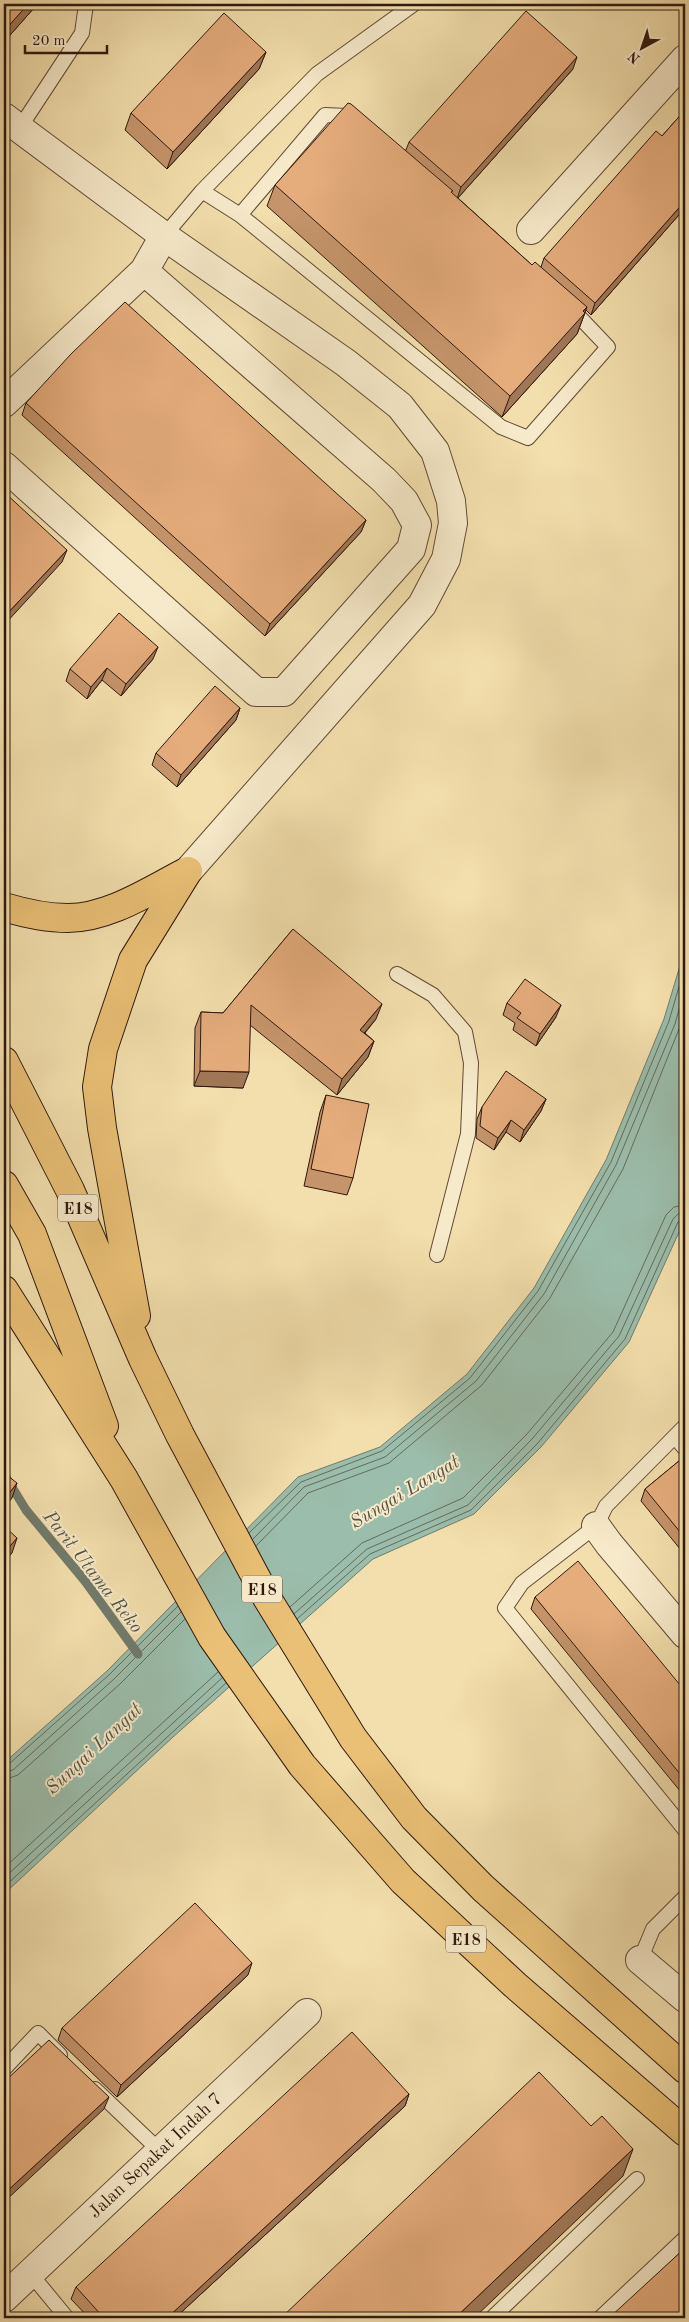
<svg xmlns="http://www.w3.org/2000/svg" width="689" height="2322" viewBox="0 0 689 2322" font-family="'Old Standard TT',serif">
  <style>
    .water { fill: #9bbdab; stroke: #707b6c }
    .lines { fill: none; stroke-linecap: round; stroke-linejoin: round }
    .shore { stroke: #656a5c; stroke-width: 1 }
    .stream { stroke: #707b6c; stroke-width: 9 }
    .service-casing { stroke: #604a35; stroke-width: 16 }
    .minor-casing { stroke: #604a35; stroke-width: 30 }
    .tertiary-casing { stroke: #604a35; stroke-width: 30 }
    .motorway-casing { stroke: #2f180d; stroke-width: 30 }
    .service { stroke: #f7eaca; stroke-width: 14 }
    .minor { stroke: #f7eaca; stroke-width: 28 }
    .tertiary { stroke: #f7eaca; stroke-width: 28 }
    .motorway { stroke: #eac076; stroke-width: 28 }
    .wall { fill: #c5946b; stroke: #2f180d }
    .shaded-wall { fill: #a07857; stroke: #2f180d }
    .building { fill: #e5ac7c; stroke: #2f180d }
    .labels { text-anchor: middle; stroke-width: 4; stroke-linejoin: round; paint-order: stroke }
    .shield { fill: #f7eaca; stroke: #6b5746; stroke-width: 1 }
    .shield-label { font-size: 16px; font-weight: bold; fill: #2f180d }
    .street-label { font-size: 18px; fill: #2f180d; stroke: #f7eaca }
    .water-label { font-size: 19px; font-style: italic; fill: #555244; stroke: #f7eaca }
  </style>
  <rect width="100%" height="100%" fill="#f3dfad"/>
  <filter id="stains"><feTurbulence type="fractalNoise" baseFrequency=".004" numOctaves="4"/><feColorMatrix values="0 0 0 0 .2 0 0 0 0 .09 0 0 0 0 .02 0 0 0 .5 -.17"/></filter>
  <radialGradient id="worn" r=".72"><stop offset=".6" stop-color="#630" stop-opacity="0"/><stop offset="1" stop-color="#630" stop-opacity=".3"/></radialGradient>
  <path class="water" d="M685 949V1219L629 1342 541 1447 474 1514 373 1559 173 1737 4 1894V1763L107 1671 298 1477 380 1447 467 1374 534 1288 606 1160 664 1019Z"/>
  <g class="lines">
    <path class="shore" d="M249 1533 301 1482 382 1451 470 1378 538 1291 611 1162 669 1021 685 966
      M253 1539 304 1487 385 1457 476 1381 544 1294 616 1165 675 1024 685 988
      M256 1546 308 1493 389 1463 482 1385 550 1298 623 1169 685 1014
      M290 1607 362 1543 463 1498 527 1434 613 1332 666 1215 674 1207 685 1205
      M294 1614 367 1549 468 1505 532 1439 619 1336 673 1219 678 1214 685 1212
      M297 1619 370 1554 471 1510 537 1444 625 1339 678 1222 685 1218
      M4 1766 9 1764 110 1674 178 1606
      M4 1772 13 1770 114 1679 181 1612
      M4 1780 18 1775 120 1684 185 1619
      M4 1868 218 1672
      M4 1878 222 1678
      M4 1887 226 1683"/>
    <path class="stream" d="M4 1474 26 1510 85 1581 138 1654"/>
    <defs>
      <path id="service" d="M19 129 82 33 86 4
        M202 191 240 215 501 427 528 438 608 347 569 306
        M240 215 325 115 347 116 353 121
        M164 236 202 191 317 74 414 4
        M397 974 433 995 465 1032 471 1063 468 1134 437 1255
        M685 1426 606 1506 596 1526 522 1583 505 1608 685 1830
        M675 1437 685 1449
        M640 1960 653 1929 685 1897
        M4 2069 38 2033 60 2055
        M95 2089 160 2151
        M30 2273 67 2318
        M492 2318 637 2179
        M600 2318 685 2238"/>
      <path id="minor" d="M531 230 685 59
        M4 403 144 271 164 236
        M4 466 256 692H284L411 549 417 525 404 501 384 480 144 271
        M596 1526 609 1544 685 1634
        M640 1960 685 1998
        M4 2298 307 2013"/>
      <path id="tertiary" d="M4 117 164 236 346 363 400 406 435 451 451 501 453 523 446 559 422 605 188 871"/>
      <path id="motorway" d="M4 907C24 913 46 918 68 918 110 918 152 889 188 871
        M4 1061 70 1190 143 1359 180 1435 267 1598 353 1738 414 1818 483 1888 685 2069
        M4 1185 32 1234 104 1426
        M4 1290 124 1479 212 1637 302 1765 403 1881 515 1985 685 2132
        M136 1316 102 1128 97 1087 103 1049 133 960 188 871"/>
    </defs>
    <use href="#service" class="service-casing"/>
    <use href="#minor" class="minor-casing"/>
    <use href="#tertiary" class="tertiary-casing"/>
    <use href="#motorway" class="motorway-casing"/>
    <use href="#service" class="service"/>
    <use href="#minor" class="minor"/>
    <use href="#tertiary" class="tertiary"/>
    <use href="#motorway" class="motorway"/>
  </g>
  <path class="wall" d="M4 4 34 8 4 42Z
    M266 52 259 69 167 169 125 130 131 113Z
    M573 69 458 198 532 265 541 267 544 258 662 136 685 110V208L591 315 586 310 577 334 502 417 267 206 275 185 406 150 409 142Z
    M26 403 366 520 361 532 265 636 22 415Z
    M153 659 121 696 102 680 87 699 66 681 70 669Z
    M240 708 236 720 177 787 152 765 156 753Z
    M293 929 376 1019 365 1033 374 1041 368 1057 337 1095 250 1025 243 1088 194 1086 195 1028 201 1012 223 1013Z
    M507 1003 556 1017 536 1046 513 1030 515 1023 503 1015Z
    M326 1095 353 1178 347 1195 304 1186 320 1112Z
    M546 1099 541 1111 520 1142 506 1132 494 1150 476 1138 477 1119 482 1107Z
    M685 1456V1555L641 1501 645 1489Z
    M535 1597 685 1691V1797L531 1609Z
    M248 1975 117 2097 58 2040 62 2028Z
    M409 2094 405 2106 175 2318H89L71 2299 76 2287Z"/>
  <path class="shaded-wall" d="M28 4H35L34 8 4 42V36L6 29Z
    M266 52 259 69 167 169 173 152Z
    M577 57 573 69 457 199 461 187Z
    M685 201V208L591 315 595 303Z
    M587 307 577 334 502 417 510 396Z
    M366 520 361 532 265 636 270 624Z
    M67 550 62 562 4 625V617Z
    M158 647 153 659 121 696 126 684Z
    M107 668 102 680 87 699 91 687Z
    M240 708 236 720 177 787 181 775Z
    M382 1004 376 1019 354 1045 360 1030Z
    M561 1005 556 1017 536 1046 540 1034Z
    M374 1041 368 1057 337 1095 342 1079Z
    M200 1071 249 1072 243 1088 194 1086Z
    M546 1099 541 1111 520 1142 524 1130Z
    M511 1120 506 1132 494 1150 498 1138Z
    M17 1483 12 1498 4 1508V1500Z
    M17 1538 12 1553 4 1562V1553Z
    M252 1963 248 1975 117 2097 121 2085Z
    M409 2094 405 2106 175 2318H167Z
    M109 2097 104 2109 4 2202V2194Z
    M633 2149 623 2176 474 2318H455Z"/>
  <path class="building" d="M4 4H28L6 29 4 26Z
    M526 11 577 57 461 187 409 142Z
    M224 13 266 52 173 152 131 113Z
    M348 103 351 104 453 191 451 192 532 265 535 262 587 307 583 311 585 313 510 396 275 185Z
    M685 110V201L595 303 544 258 656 131 662 136Z
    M125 302 366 520 270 624 26 403 71 354Z
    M4 492 67 550 4 617Z
    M119 613 158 647 126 684 107 668 91 687 70 669Z
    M215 686 240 708 181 775 156 753Z
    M293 929 382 1004 360 1030 374 1041 342 1079 251 1005 249 1072 200 1071 201 1012 223 1013Z
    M525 979 561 1005 540 1034 517 1018 521 1013 507 1003Z
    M506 1071 546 1099 524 1130 511 1120 498 1138 480 1126 482 1107Z
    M326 1095 369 1104 353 1178 311 1169Z
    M685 1456V1538L645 1489Z
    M4 1473 17 1483 4 1500Z
    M4 1526 17 1538 4 1553Z
    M578 1561 685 1691V1780L535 1597Z
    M195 1903 252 1963 121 2085 62 2028Z
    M352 2032 409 2094 167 2318H104L76 2287Z
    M49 2040 109 2097 4 2194V2082Z
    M539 2072 591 2126 602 2116 633 2149 455 2318H281Z
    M685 2248V2318H609Z"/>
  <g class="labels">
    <g class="shield">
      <rect x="58" y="1194.5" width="40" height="27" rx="4"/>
      <rect x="242" y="1575.5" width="40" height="27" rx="4"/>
      <rect x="446" y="1925.5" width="40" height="27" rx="4"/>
    </g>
    <g class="shield-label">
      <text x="78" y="1214">E18</text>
      <text x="262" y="1595">E18</text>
      <text x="466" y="1945">E18</text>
    </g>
    <g class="street-label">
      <text transform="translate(155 2155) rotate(-43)" y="6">Jalan Sepakat Indah 7</text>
    </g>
    <g class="water-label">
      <text transform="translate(404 1491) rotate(-31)" y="7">Sungai Langat</text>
      <text transform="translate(94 1571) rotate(52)" y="7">Parit Utama Reko</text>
      <text transform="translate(93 1748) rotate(-43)" y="7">Sungai Langat</text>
    </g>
  </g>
  <rect width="689" height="2322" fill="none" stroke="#f3dfad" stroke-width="20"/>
  <rect x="5" y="5" width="679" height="2312" fill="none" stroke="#2f180d" stroke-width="2.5"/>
  <rect x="10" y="10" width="669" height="2302" fill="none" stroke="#2f180d"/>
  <g transform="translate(642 48) rotate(220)" stroke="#f7eaca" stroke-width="4" paint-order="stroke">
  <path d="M0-4L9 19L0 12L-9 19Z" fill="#2f180d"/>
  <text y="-8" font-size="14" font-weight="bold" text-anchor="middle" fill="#2f180d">N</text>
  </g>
  <path d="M25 45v8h82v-8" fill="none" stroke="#2f180d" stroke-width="2.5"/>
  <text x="32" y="45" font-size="15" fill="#2f180d" stroke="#f7eaca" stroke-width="4" paint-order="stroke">20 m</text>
  <rect width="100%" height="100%" filter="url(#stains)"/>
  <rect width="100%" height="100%" fill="url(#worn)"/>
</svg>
